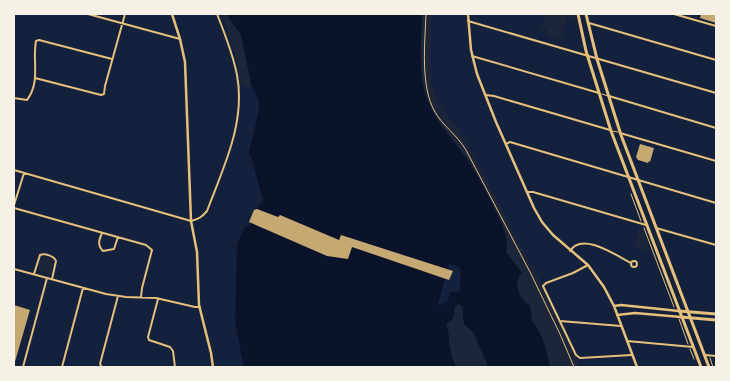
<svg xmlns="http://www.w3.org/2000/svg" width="730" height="381" viewBox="0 0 730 381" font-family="'Asap Condensed',sans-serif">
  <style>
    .green { fill: #1d2539 }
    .water { fill: #0b132b; fill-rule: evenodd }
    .building { fill: #c6a872 }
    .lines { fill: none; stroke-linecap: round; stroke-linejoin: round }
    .path { stroke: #e5c07b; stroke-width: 1 }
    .service { stroke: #e5c07b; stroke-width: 1 }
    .minor { stroke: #e5c07b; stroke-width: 2 }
    .tertiary { stroke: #e5c07b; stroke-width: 2.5 }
    .secondary { stroke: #e5c07b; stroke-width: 3 }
    .primary { stroke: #e5c07b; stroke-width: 3 }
  </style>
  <rect width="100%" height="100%" fill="#14213d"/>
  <path class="green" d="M221 14H228C231 24 236 26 241 35L252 88 246 87 241 84 236 56Z
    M422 14H432L430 53 432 84 436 96 447 116 457 125 488 182 510 226 543 286 578 360 577 367H550L532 321 530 305C523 302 515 290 517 282 517 280 518 278 519 276L514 262 506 252C506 249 507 245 507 242 506 226 475 169 464 155 450 136 433 119 426 96 418 73 421 39 422 14Z
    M543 14H573L574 18 567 17 560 40 545 36 547 29 540 27 542 25 545 16 543 15Z
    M640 226 642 227 650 250 634 249Z
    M651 229 654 230 683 306 682 307Z
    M44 256 52 259 54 261 50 274 38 270 41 258Z
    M458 304 462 306 464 324 473 332 485 359 488 367H456C453 361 451 354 450 347 448 339 449 332 446 324L455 306Z"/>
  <path class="water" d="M228 14H422C421 39 418 73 426 96 433 119 450 136 464 155 475 169 506 226 507 242 507 245 507 249 506 252L522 273C512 282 519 300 530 305L532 321 539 331 546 348 550 367H488L485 359 473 332 464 324 462 306 458 304C454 307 453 310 455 314L452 320 446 324C450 332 448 339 450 347 451 355 453 361 456 367H244L235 323 237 244 245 227 250 226 251 222H249L254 210 257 209 263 201 251 156 249 152 259 109V100L252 88 241 35C236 26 231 24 228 14ZM449 264 459 267C462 274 460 283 460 291L450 293 447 302 440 305 438 304Z"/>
  <path class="building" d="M701 14 716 15V23L700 18Z
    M640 144 654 148 650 162 649 161 648 163 638 160 636 157Z
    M257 209 278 217 280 215 339 240 341 235 453 271 449 280 352 247 348 259 327 256 249 222 254 210Z
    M14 305 30 310 14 365Z"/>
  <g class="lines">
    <path class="path" d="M426 14C425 43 420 86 435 112 443 126 457 135 466 150L530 272 560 334 574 367
      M631 194 641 221
      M644 228 674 307
      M679 319 688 344
      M690 349 694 359
      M710 358 713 367"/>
    <path class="service" d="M602 94 608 96
      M612 131 618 132"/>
    <path class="minor" d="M88 14 180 39
      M674 14 716 26
      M468 21 716 93
      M589 23 716 60
      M472 56 599 93
      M35 78 101 95 104 94 105 86 125 14
      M486 95 494 96 610 130
      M609 96 716 128
      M14 98 27 100C41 81 32 61 36 41L39 40 112 59
      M620 133 716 161
      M506 144 510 142 716 203
      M14 170 191 221C199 219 202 217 207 211 223 168 246 123 237 75 233 54 225 34 217 14
      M527 192H533L646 225
      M14 205 24 173
      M14 208 146 245 152 250 142 288 141 297
      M656 228 716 245
      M102 233C99 240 97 245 103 251L114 249 118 237
      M570 251C582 231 617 256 631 263
      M631 264a3 3 0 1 1 6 0a3 3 0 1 1-6 0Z
      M588 265 573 273 546 283 543 286 576 355 580 358 632 355
      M14 269 106 294 126 297 156 298 195 307H200
      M34 274 40 255C45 253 54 256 56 261L52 279
      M158 299 148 337 149 340 170 347 173 351 175 367
      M560 321 621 326
      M627 341 693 347
      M705 355 716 356
      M23 367 47 278
      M62 367 83 288
      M102 367 100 364 118 296"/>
    <path class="tertiary" d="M172 14 180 39 185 62 191 221 197 252 199 305 211 353 213 367
      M468 14 471 50 477 74 496 122 534 208 542 222 553 235 588 265 604 287 614 306 637 367
      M614 306 621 305 679 311
      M617 315 635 313 681 317"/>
    <path class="secondary" d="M679 311 716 314
      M681 317 716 320"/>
    <path class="primary" d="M578 14 586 51 611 131 701 367
      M586 14 597 59 621 135 709 367"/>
  </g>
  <rect width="730" height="381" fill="none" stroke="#f6f1e7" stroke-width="30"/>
</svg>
